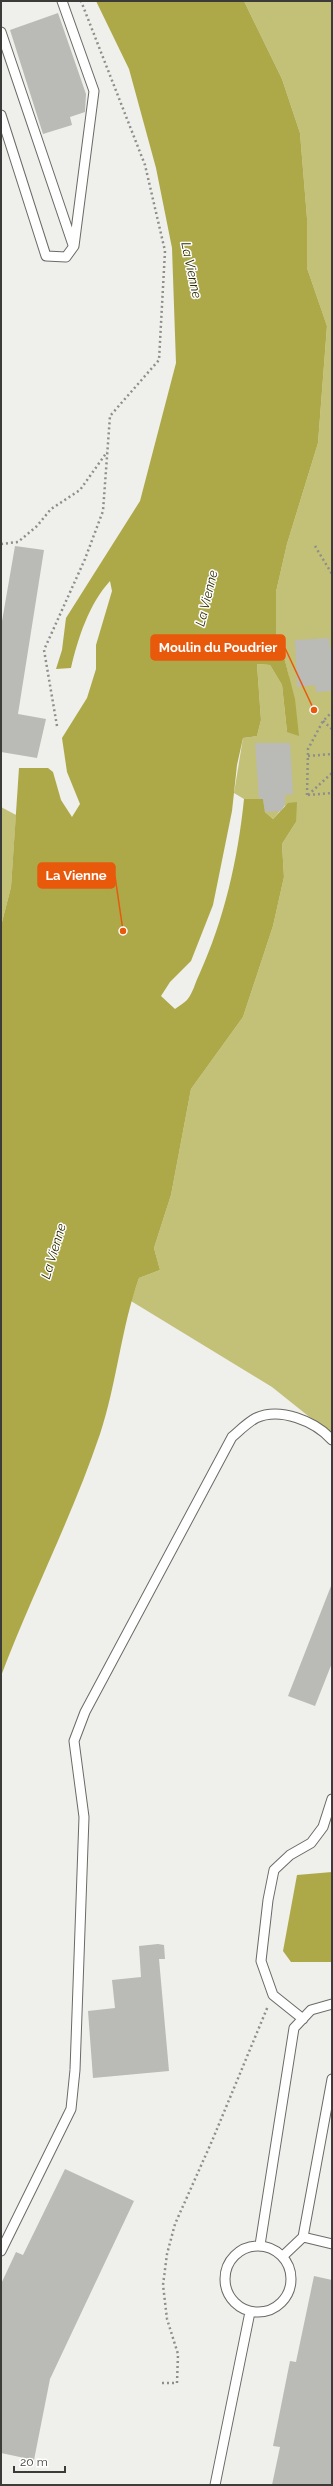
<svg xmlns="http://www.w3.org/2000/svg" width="333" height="2486" viewBox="0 0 333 2486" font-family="Raleway,sans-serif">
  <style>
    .green { fill: #c3c077 }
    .water { fill: #ada948 }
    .building { fill: #babab6 }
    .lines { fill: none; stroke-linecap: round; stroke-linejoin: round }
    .lane-casing { stroke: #6a6a66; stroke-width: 11 }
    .path { stroke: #8e8e8b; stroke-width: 2.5; stroke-dasharray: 2 3; stroke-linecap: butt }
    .lane { stroke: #fff; stroke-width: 9 }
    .labels { text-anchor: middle; stroke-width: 3; stroke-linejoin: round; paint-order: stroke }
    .water-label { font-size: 13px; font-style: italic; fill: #2f2d02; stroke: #fffffe }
    .leader { fill: none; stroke: #e8590c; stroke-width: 1.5 }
    .callout-dot { fill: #e8590c; stroke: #fffffe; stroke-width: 1.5 }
    .callout { fill: #e8590c; stroke: #e8590c; stroke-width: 1.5 }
    .callout-label { font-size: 13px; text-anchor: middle; font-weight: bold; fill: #fff }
  </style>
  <rect width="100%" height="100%" fill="#efefeb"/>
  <path class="green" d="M244 1H332V1435L272 1387 131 1301 139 1278 160 1270 154 1248 171 1195 191 1089 243 1017 273 926 284 877 282 844 296 822 285 805 273 819 265 812 259 799H244L234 793 243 738 257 736 261 720 257 664 270 665 282 685 287 732 289 677 284 657 285 647 276 635V592L287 544 318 443 327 326 307 268V218L300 133 282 79Z
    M1 807 16 815 11 887 1 926Z"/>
  <path class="water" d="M96 1H244L282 79 300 133 307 218V268L327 326 318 443 287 544 276 592V635L285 647 284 657 295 699 299 736 287 732 282 685 270 665 257 664 261 720 257 736 243 738 237 765 232 811 213 905 191 961 170 982 161 996 175 1009C179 1006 184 1003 187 1000 193 993 195 983 199 975 224 920 238 859 244 799H263L265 812 273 819 288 803 297 802 296 822 282 844 284 877 273 926 243 1017 191 1089 171 1195 154 1248 160 1270 139 1278C121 1328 117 1383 100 1434 72 1517 32 1594 1 1676V926L11 887 19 768H48L53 772 61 800 72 817 80 804 67 772 62 738 87 698 96 669V645L112 591 110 581C89 604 78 638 71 668L56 669 62 650 66 618 140 501 176 363 172 248 156 168 129 69Z
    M332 1872V1962H291L283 1951 297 1875Z"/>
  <path class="building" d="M58 13 86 94 85 112 70 117 72 125 43 134 10 30Z
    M15 546 44 550 18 714 46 719 37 758 1 752V627Z
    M329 638 330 648H332V691L316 692 315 685 297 687 295 640Z
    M255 743H290L293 794 285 795V805L281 811 265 812 263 799H259Z
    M331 1586 332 1663 315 1706 288 1696Z
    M158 1944 164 1945 165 1959H159L169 2071 93 2078 88 2011 115 2008 112 1980 141 1977 139 1946Z
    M65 2169 134 2201 50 2379 34 2460 1 2453V2284L16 2252 23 2255Z
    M314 2276 332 2280V2485H272L280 2447 273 2446 290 2361 296 2362Z"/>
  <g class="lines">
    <defs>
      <path id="lane" d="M1 32 73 245
        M1 115 46 256 66 257 74 246 94 91 62 1
        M303 2019 273 1995 261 1961 268 1900 274 1870 290 1855 311 1843 323 1827 332 1799
        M303 2237 332 2079
        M260 2245 294 2028 311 2010 332 2004
        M225 2279a33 33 0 1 1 66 0a33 33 0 1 1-66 0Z
        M1 2251 71 2109 75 2070 84 1817 74 1741 85 1712 232 1437C239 1431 248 1422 256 1418 280 1407 315 1421 332 1440
        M283 2256 303 2237 332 2244
        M215 2485 250 2312"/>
    </defs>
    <use href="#lane" class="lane-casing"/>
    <path class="path" d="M1 544 18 542 37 526 51 509 80 490 107 452
      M315 546 332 574
      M323 721 332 729
      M57 726 44 650 85 559 103 511 110 416 159 360 165 251 145 165 81 1
      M308 756 332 754
      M307 795 308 749 323 721 332 712
      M308 795 332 773
      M308 795 332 793
      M162 2383H177L178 2354 167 2319 163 2285 167 2254 175 2224 212 2141 268 2006"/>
    <use href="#lane" class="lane"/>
  </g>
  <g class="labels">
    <g class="water-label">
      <text transform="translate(192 270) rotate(78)" y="5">La Vienne</text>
      <text transform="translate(206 598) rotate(-76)" y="5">La Vienne</text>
      <text transform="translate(53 1251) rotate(-73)" y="5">La Vienne</text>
    </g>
  </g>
  <path class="leader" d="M314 710L285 648M123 931L115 876"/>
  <g class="callout-dot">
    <circle cx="314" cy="710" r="4"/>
    <circle cx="123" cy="931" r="4"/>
  </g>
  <g class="callout">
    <rect x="151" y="635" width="134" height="25" rx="4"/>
    <rect x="38" y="863" width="77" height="25" rx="4"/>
  </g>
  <g class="callout-label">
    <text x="218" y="652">Moulin du Poudrier</text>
    <text x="76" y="880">La Vienne</text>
  </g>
  <rect width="333" height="2486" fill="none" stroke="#3b3b39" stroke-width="4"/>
  <path d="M14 2466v6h51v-6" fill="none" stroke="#3b3b39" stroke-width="2"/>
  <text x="20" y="2466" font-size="12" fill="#3b3b39" stroke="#fffffe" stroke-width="3" paint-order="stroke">20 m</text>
</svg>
